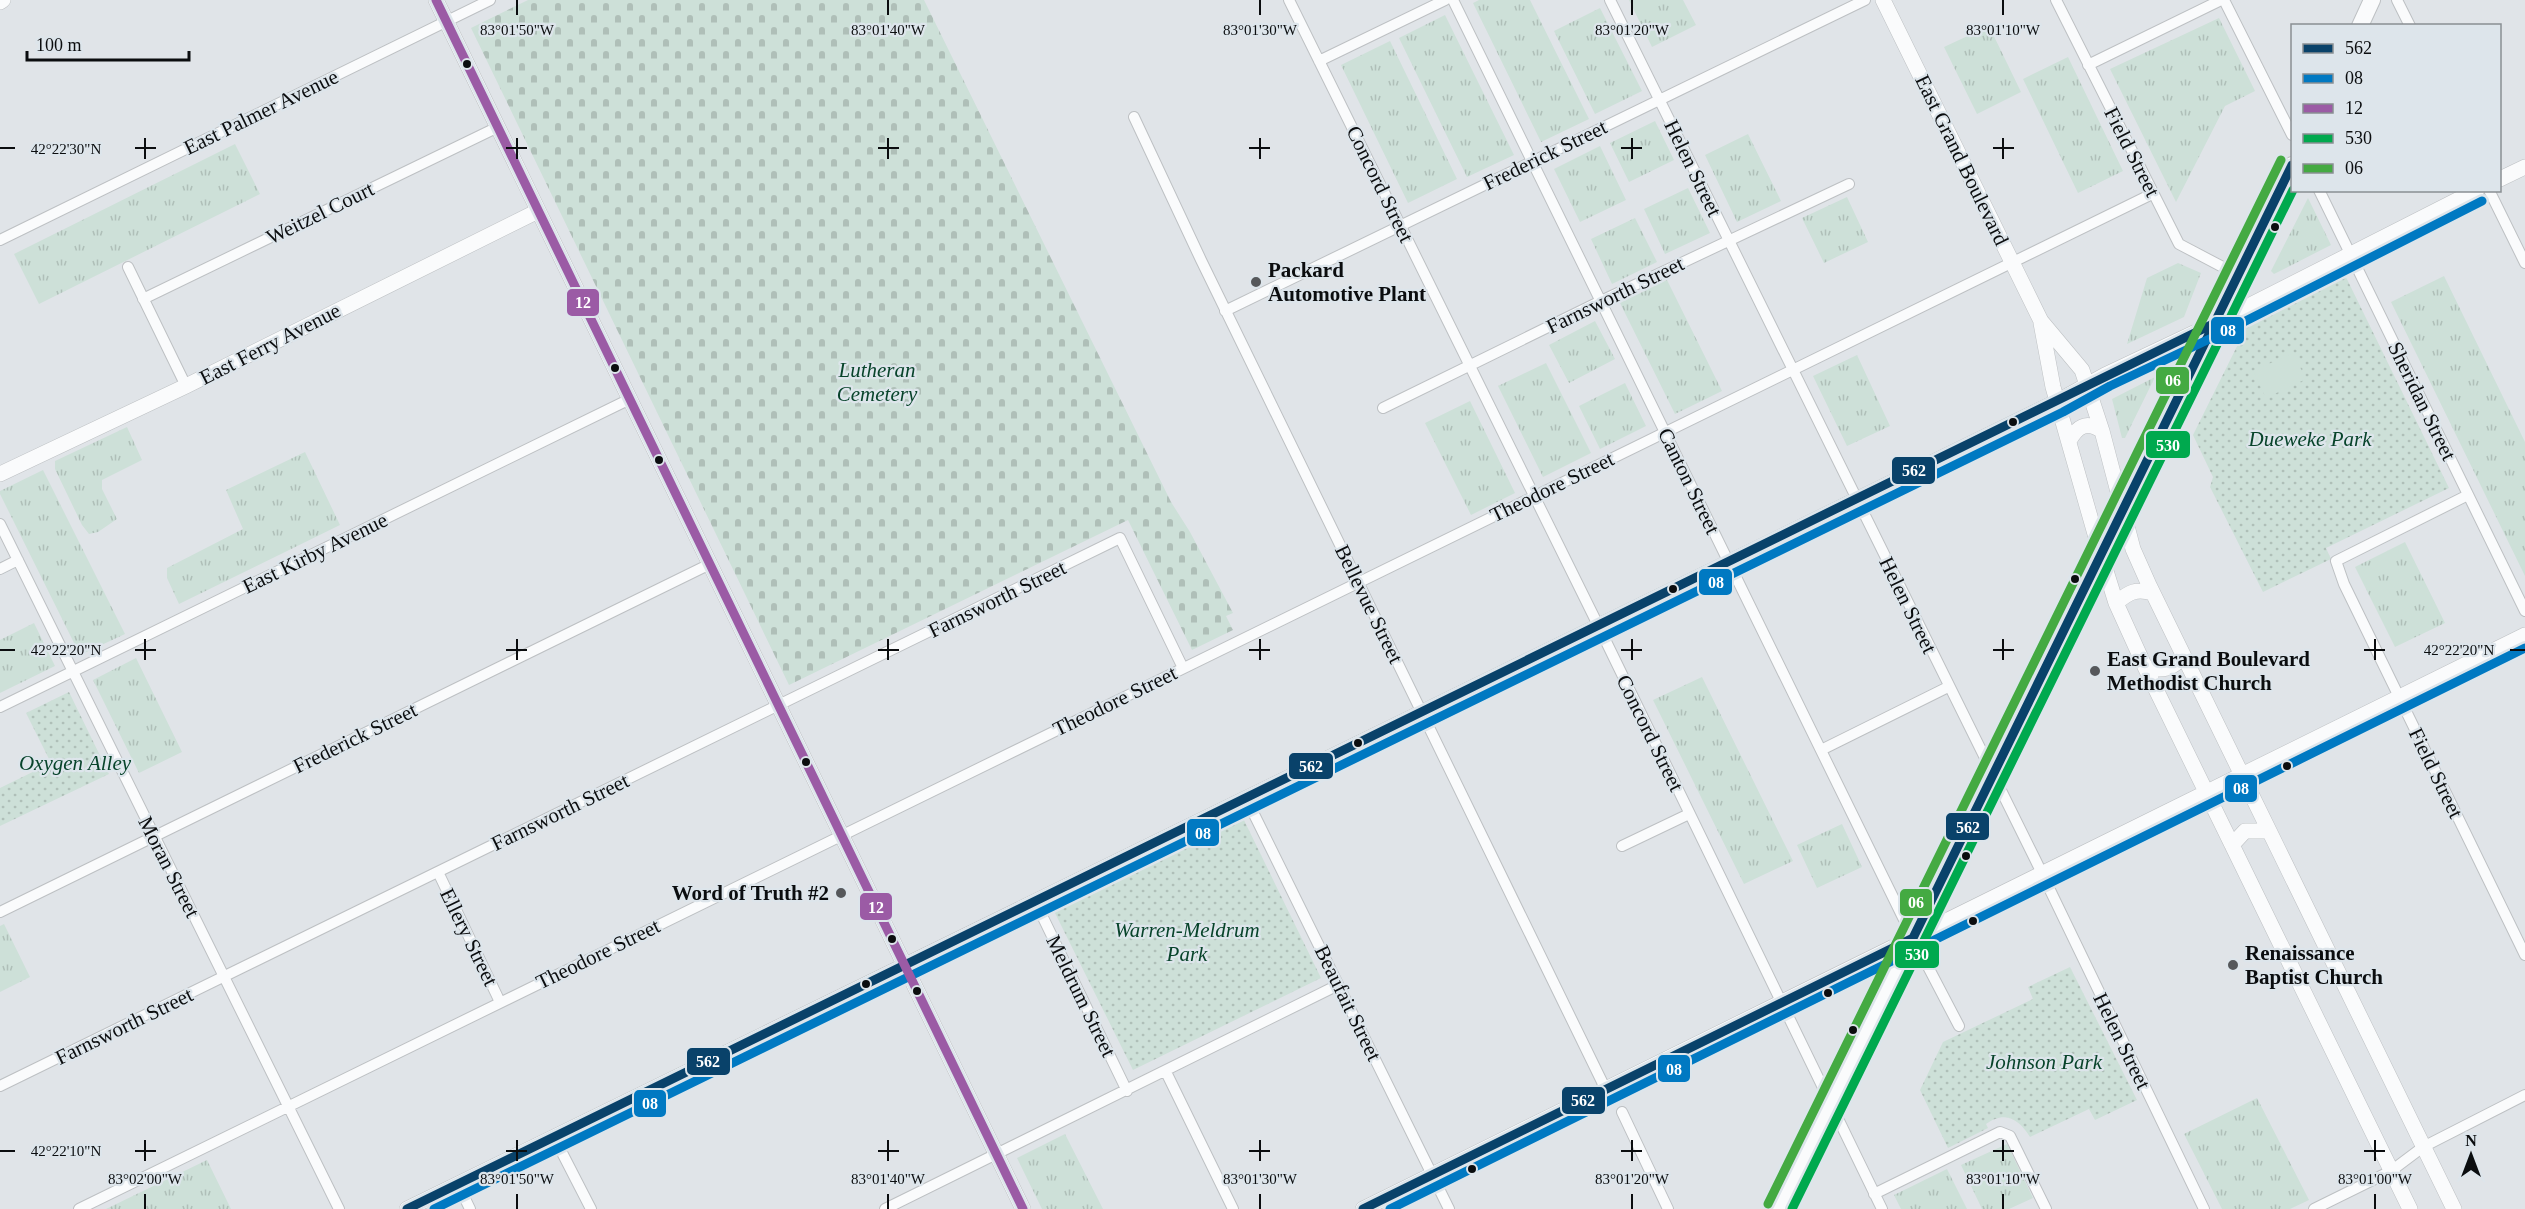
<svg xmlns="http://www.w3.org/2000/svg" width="2525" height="1209" viewBox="0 0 2525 1209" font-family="'Times New Roman',serif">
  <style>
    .grass { fill: url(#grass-tufts) }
    .cemetery { fill: url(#cemetery-stones) }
    .park { fill: url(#park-dots) }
    .garden { fill: #cde0d8 }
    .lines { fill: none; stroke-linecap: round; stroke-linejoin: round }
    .street-casing { stroke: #bdc0c3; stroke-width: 12 }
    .secondary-casing { stroke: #bdc0c3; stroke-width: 16 }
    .primary-casing { stroke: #bdc0c3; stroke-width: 18 }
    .street { stroke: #fafbfc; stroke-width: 10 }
    .secondary { stroke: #fafbfc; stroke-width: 15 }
    .primary { stroke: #fafbfc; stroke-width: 16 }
    .bus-1-casing { stroke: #dde5eb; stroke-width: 14 }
    .bus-2-casing { stroke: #dde5eb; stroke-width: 14 }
    .bus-3-casing { stroke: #dde5eb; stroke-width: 14 }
    .bus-4-casing { stroke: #dde5eb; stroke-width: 14 }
    .bus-5-casing { stroke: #dde5eb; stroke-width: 14 }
    .bus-1 { stroke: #09426a; stroke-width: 9 }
    .bus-2 { stroke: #0079c2; stroke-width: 9 }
    .bus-3 { stroke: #9b5ba5; stroke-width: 9 }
    .bus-4 { stroke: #00a94e; stroke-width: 9 }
    .bus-5 { stroke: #44aa42; stroke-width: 9 }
    .ticks { fill: none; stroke: #0b0d0f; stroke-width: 2 }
    .bus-dot { fill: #0b0d0f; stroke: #dde5eb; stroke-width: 2 }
    .poi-dot { fill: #56585b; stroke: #dde5eb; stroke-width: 2 }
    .labels { text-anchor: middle; stroke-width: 4.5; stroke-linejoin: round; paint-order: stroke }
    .street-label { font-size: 21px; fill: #0b0d0f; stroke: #dde5eb }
    .poi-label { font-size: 21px; font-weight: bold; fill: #0b0d0f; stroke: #dde5eb; text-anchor: start }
    .park-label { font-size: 21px; font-style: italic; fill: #08442b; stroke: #dde5eb }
    .ticks-label { font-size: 15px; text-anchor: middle; fill: #0b0d0f; stroke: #dde5eb; stroke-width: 4.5; stroke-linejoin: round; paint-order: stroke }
    .line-badge { stroke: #dde5eb; stroke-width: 2 }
    .badge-label { font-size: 16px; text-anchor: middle; font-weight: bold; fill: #fff }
  </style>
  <defs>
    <pattern id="grass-tufts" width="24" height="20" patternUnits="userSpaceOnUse" patternTransform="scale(1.5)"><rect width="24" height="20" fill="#cde0d8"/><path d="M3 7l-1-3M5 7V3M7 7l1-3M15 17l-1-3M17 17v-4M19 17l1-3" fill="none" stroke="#afbfb8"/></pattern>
    <pattern id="cemetery-stones" width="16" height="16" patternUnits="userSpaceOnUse" patternTransform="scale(1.5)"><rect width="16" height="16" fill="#cde0d8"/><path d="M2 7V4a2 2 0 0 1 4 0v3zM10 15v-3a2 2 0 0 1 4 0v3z" fill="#afbfb8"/></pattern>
    <pattern id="park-dots" width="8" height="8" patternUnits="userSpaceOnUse" patternTransform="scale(1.5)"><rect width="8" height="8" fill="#cde0d8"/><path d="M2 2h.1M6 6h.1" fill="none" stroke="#afbfb8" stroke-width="1.8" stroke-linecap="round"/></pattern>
  </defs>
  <rect width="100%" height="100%" fill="#e0e4e8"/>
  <path class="grass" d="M1479 0H1530L1589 119 1541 142 1473 3Z
    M1629 0H1683L1696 25 1652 47Z
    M1600 8 1642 91 1595 114 1554 31Z
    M1445 15 1514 155 1467 177 1399 38Z
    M2219 18 2255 91 2225 106 2176 202 2110 69Z
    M1989 26 2021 92 1977 114 1944 47Z
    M1390 41 1457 179 1408 203 1341 65Z
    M2068 57 2123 171 2078 193 2023 79Z
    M1655 121 1674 160 1629 182 1610 143Z
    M1748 134 1781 201 1737 222 1705 155Z
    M235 144 260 194 39 304 14 254Z
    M1600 146 1626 200 1580 222 1554 169Z
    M1688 188 1710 233 1665 254 1644 209Z
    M1847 197 1868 242 1824 263 1802 218Z
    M2308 198 2331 245 2274 274 2271 271Z
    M1635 218 1657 262 1612 284 1591 239Z
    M2178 263 2201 273 2184 317 2127 344 2147 278Z
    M2444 276 2525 442V576L2391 302Z
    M1667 280 1722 391 1675 414 1620 303Z
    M1595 321 1615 359 1569 383 1549 345Z
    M1857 355 1890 426 1847 446 1813 376Z
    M1546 363 1591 453 1543 477 1498 386Z
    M2155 377 2125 438H2122L2112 399Z
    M1625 383 1646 426 1600 449 1579 406Z
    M1470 401 1515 493 1471 515 1425 423Z
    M127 427 142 460 102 480V489L117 519 98 532 89 534 82 525 55 469V461Z
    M305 452 340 525 179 604 167 578V568L243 529 226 490Z
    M43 470 125 634 80 655 0 494V491Z
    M2405 542 2445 623 2395 647 2355 567Z
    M34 623 55 666 0 693V640Z
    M136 658 182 752 139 773 93 680Z
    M1702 677 1793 861 1744 884 1653 700Z
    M1842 824 1862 867 1817 888 1797 845Z
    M4 924 30 977 0 992V926Z
    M2257 1098 2309 1200 2290 1209H2222L2184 1134Z
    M1065 1134 1103 1209H1042L1017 1158Z
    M2007 1144 2033 1198 2009 1209H1982L1961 1165Z
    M207 1160 231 1209H106Z
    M1947 1169 1967 1209H1901L1894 1195Z"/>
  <path class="cemetery" d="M528 0H924L1171 502 1190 532 1233 613 1226 616 1233 630 1192 650 1128 520 789 685 471 28Z"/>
  <path class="park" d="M2344 273 2449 488 2326 548 2331 559 2263 592 2210 487 2213 477 2193 435 2249 322Z
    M69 692 109 774 0 826V788L51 763 26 713Z
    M1241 814 1321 978 1133 1070 1052 907Z
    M2070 967 2137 1100 2095 1120 2089 1109 2030 1137C2019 1119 2005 1110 1986 1124L1988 1128 1948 1148 1920 1090 1943 1042 2033 999 2028 987Z"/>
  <path class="garden" d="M2293 353 2306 379 2266 398 2253 371Z"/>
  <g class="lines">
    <defs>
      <path id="street" d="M1289 0 1598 625 1882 1209
        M1453 0 1913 938 1959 1026
        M1610 0 2035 859 2204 1209
        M2056 0 2179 244 2238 275
        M2224 0 2292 135
        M2397 0 2410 26
        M1319 61 1445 0
        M2088 65 2221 0
        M1134 117 1201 260 1606 1090
        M2319 190 2525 611
        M2489 190 2525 263
        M0 240 490 0
        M128 267 186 386
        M143 299 498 127
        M1225 311 1865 0
        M1383 408 1601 301 1849 184
        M2468 495 2336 561 2344 584 2525 955
        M0 524 339 1209
        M0 569 18 560
        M0 707 630 399
        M1821 750 1948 687
        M1246 798 1449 1209
        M1622 846 1689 814
        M438 872 500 1002
        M1035 901 1127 1091
        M0 912 710 564
        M1166 1072 1233 1209
        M0 1086 1120 538 1183 668
        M1622 1112 1668 1209
        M554 1137 591 1209
        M458 1184 470 1209
        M1874 1194 2000 1132 2010 1136 2046 1209
        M79 1209 2152 194
        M885 1209 1338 985
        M2314 1209 2391 1171 2423 1147 2525 1095"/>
      <path id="secondary" d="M436 0 1023 1209
        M1883 0 2041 321 2082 370 2102 431 2133 549 2149 585 2454 1209
        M0 2 3 0
        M2500 179 2525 167
        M2041 323 2053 387 2101 555 2116 603 2145 667 2410 1209
        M2069 441C2077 427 2086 420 2102 431
        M0 474 186 386 538 211
        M2116 603C2129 592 2136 588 2153 593
        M2145 667C2162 671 2172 670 2183 656
        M2232 845 2245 831H2268
        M407 1209 2058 401 2105 375 2215 323 2477 190
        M1363 1209 2525 635"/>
      <path id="primary" d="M2360 26 2372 0
        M1779 1209 2292 165"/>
    </defs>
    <use href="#street" class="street-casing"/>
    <use href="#secondary" class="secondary-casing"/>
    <use href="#primary" class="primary-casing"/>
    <use href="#street" class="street"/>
    <use href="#secondary" class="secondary"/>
    <use href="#primary" class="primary"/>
    <defs>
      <path id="bus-1" d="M407 1209 2215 323
        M1363 1209 1913 938 2292 165"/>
      <path id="bus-2" d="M434 1209 2063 412 2110 386 2220 334 2482 201
        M1390 1209 2525 648"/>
      <path id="bus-3" d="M436 0 1023 1209"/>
      <path id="bus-4" d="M1792 1209 2293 190"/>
      <path id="bus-5" d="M1768 1204 2281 160"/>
    </defs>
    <use href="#bus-1" class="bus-1-casing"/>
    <use href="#bus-2" class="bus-2-casing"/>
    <use href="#bus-3" class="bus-3-casing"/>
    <use href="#bus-4" class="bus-4-casing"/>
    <use href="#bus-5" class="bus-5-casing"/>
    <use href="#bus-1" class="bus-1"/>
    <use href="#bus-2" class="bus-2"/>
    <use href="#bus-3" class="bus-3"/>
    <use href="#bus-4" class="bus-4"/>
    <use href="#bus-5" class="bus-5"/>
  </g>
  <path class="ticks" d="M517 0V15M888 0V15M1260 0V15M1632 0V15M2003 0V15M145 138V159M517 138V159M888 138V159M1260 138V159M1632 138V159M2003 138V159M0 148H15M135 148H156M506 148H527M878 148H899M1249 148H1270M1621 148H1642M1993 148H2014M145 639V660M517 639V660M888 639V660M1260 639V660M1632 639V660M2003 639V660M2375 639V660M0 650H15M135 650H156M506 650H527M878 650H899M1249 650H1270M1621 650H1642M1993 650H2014M2364 650H2385M2510 650H2525M145 1140V1161M517 1140V1161M888 1140V1161M1260 1140V1161M1632 1140V1161M2003 1140V1161M2375 1140V1161M0 1151H15M135 1151H156M506 1151H527M878 1151H899M1249 1151H1270M1621 1151H1642M1993 1151H2014M2364 1151H2385M145 1194V1209M517 1194V1209M888 1194V1209M1260 1194V1209M1632 1194V1209M2003 1194V1209M2375 1194V1209"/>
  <g class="bus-dot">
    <circle cx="467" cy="64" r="5"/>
    <circle cx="2275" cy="227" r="5"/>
    <circle cx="615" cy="368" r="5"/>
    <circle cx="2013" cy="422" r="5"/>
    <circle cx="659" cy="460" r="5"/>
    <circle cx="2075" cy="579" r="5"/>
    <circle cx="1673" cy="589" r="5"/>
    <circle cx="1358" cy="743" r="5"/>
    <circle cx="806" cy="762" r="5"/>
    <circle cx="2287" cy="766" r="5"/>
    <circle cx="1966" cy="856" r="5"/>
    <circle cx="1973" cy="921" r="5"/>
    <circle cx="892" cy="939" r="5"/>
    <circle cx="866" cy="984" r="5"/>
    <circle cx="917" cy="991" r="5"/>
    <circle cx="1828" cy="993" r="5"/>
    <circle cx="1853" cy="1030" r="5"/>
    <circle cx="1472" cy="1169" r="5"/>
  </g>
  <g class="poi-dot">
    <circle cx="1256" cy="282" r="6"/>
    <circle cx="2095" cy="671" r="6"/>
    <circle cx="841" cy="893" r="6"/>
    <circle cx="2233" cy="965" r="6"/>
  </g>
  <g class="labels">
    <g class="street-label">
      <text transform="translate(261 112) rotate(-26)" y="7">East Palmer Avenue</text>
      <text transform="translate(2132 152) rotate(63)" y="7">Field Street</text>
      <text transform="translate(1545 155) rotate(-26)" y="7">Frederick Street</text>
      <text transform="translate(1962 160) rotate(64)" y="7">East Grand Boulevard</text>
      <text transform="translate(1693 168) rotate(64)" y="7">Helen Street</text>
      <text transform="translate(1380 184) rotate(64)" y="7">Concord Street</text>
      <text transform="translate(320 213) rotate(-26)" y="7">Weitzel Court</text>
      <text transform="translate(1615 295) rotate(-26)" y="7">Farnsworth Street</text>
      <text transform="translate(270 344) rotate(-27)" y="7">East Ferry Avenue</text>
      <text transform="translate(2422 401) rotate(64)" y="7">Sheridan Street</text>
      <text transform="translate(1689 481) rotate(64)" y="7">Canton Street</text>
      <text transform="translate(1552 487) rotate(-26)" y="7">Theodore Street</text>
      <text transform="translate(315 553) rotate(-26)" y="7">East Kirby Avenue</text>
      <text transform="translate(997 599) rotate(-26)" y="7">Farnsworth Street</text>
      <text transform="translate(1369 604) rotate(64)" y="7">Bellevue Street</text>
      <text transform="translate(1908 605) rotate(64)" y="7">Helen Street</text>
      <text transform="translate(1115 701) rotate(-26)" y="7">Theodore Street</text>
      <text transform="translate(1650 733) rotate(64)" y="7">Concord Street</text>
      <text transform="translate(355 738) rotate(-26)" y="7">Frederick Street</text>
      <text transform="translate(2436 773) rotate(64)" y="7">Field Street</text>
      <text transform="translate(560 812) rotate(-26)" y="7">Farnsworth Street</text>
      <text transform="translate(169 867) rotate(63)" y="7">Moran Street</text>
      <text transform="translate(469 937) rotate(64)" y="7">Ellery Street</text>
      <text transform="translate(598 954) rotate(-26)" y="7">Theodore Street</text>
      <text transform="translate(1081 996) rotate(64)" y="7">Meldrum Street</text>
      <text transform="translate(1348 1003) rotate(64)" y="7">Beaufait Street</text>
      <text transform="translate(124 1026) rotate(-26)" y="7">Farnsworth Street</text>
      <text transform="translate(2122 1041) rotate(64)" y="7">Helen Street</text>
    </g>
    <g class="poi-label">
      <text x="1268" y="277">Packard<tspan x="1268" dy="24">Automotive Plant</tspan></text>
      <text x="2107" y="666">East Grand Boulevard<tspan x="2107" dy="24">Methodist Church</tspan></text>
      <text x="829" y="900" text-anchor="end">Word of Truth #2</text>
      <text x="2245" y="960">Renaissance<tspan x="2245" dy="24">Baptist Church</tspan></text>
    </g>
    <g class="park-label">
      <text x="877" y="377">Lutheran<tspan x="877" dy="24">Cemetery</tspan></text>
      <text x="2310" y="446">Dueweke Park</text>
      <text x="75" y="770">Oxygen Alley</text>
      <text x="1187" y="937">Warren-Meldrum<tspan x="1187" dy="24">Park</tspan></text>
      <text x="2044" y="1069">Johnson Park</text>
    </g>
  </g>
  <g class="ticks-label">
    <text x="517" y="35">83°01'50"W</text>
    <text x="888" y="35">83°01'40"W</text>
    <text x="1260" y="35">83°01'30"W</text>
    <text x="1632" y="35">83°01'20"W</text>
    <text x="2003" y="35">83°01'10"W</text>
    <text x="66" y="154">42°22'30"N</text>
    <text x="66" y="655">42°22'20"N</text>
    <text x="2459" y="655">42°22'20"N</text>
    <text x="66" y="1156">42°22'10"N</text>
    <text x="145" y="1184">83°02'00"W</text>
    <text x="517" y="1184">83°01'50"W</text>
    <text x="888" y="1184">83°01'40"W</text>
    <text x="1260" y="1184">83°01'30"W</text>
    <text x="1632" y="1184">83°01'20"W</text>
    <text x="2003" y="1184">83°01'10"W</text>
    <text x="2375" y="1184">83°01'00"W</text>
  </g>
  <g class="line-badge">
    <rect x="566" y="288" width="34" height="29" rx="6" fill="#9b5ba5"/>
    <rect x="2210" y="316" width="35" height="29" rx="6" fill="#0079c2"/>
    <rect x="2155" y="366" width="35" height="29" rx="6" fill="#44aa42"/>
    <rect x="2145" y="430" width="46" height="29" rx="6" fill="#00a94e"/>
    <rect x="1891" y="456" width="45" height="29" rx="6" fill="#09426a"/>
    <rect x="1698" y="568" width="35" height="28" rx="6" fill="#0079c2"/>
    <rect x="1288" y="752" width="46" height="28" rx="6" fill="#09426a"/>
    <rect x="2224" y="774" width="34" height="29" rx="6" fill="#0079c2"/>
    <rect x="1945" y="812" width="45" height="29" rx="6" fill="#09426a"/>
    <rect x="1186" y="818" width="34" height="29" rx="6" fill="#0079c2"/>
    <rect x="1899" y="888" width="34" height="29" rx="6" fill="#44aa42"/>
    <rect x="859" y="892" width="34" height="29" rx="6" fill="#9b5ba5"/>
    <rect x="1894" y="940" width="46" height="29" rx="6" fill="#00a94e"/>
    <rect x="686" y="1047" width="45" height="29" rx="6" fill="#09426a"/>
    <rect x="1657" y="1054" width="34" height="29" rx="6" fill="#0079c2"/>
    <rect x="1561" y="1086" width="45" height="29" rx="6" fill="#09426a"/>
    <rect x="633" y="1089" width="34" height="29" rx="6" fill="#0079c2"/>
  </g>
  <g class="badge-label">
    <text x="583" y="308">12</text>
    <text x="2228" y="336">08</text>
    <text x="2173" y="386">06</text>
    <text x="2168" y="451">530</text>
    <text x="1914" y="476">562</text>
    <text x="1716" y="588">08</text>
    <text x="1311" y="772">562</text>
    <text x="2241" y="794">08</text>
    <text x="1968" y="833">562</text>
    <text x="1203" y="839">08</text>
    <text x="1916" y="908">06</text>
    <text x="876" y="913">12</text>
    <text x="1917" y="960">530</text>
    <text x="708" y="1067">562</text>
    <text x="1674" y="1075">08</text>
    <text x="1583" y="1106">562</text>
    <text x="650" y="1109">08</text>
  </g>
  <rect x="2291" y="24" width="210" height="168" fill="#dde5eb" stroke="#898f93" stroke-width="1.5"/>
  <rect x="2303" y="44" width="30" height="9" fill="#09426a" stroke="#898f93" stroke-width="1.5"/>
  <text x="2345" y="54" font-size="18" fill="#0b0d0f">562</text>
  <rect x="2303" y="74" width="30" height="9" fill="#0079c2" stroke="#898f93" stroke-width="1.5"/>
  <text x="2345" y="84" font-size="18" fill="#0b0d0f">08</text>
  <rect x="2303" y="104" width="30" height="9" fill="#9b5ba5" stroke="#898f93" stroke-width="1.5"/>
  <text x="2345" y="114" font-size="18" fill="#0b0d0f">12</text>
  <rect x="2303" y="134" width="30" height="9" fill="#00a94e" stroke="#898f93" stroke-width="1.5"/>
  <text x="2345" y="144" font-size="18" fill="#0b0d0f">530</text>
  <rect x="2303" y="164" width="30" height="9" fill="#44aa42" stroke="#898f93" stroke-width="1.5"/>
  <text x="2345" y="174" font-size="18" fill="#0b0d0f">06</text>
  <g transform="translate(2471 1155)" stroke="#dde5eb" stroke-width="4.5" paint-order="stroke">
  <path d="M0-4.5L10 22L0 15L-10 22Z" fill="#0b0d0f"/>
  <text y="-9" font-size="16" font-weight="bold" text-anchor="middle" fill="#0b0d0f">N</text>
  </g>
  <path d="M27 51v9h162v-9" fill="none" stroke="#0b0d0f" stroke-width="3"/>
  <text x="36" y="51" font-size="18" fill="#0b0d0f" stroke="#dde5eb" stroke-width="4.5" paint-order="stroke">100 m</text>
</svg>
